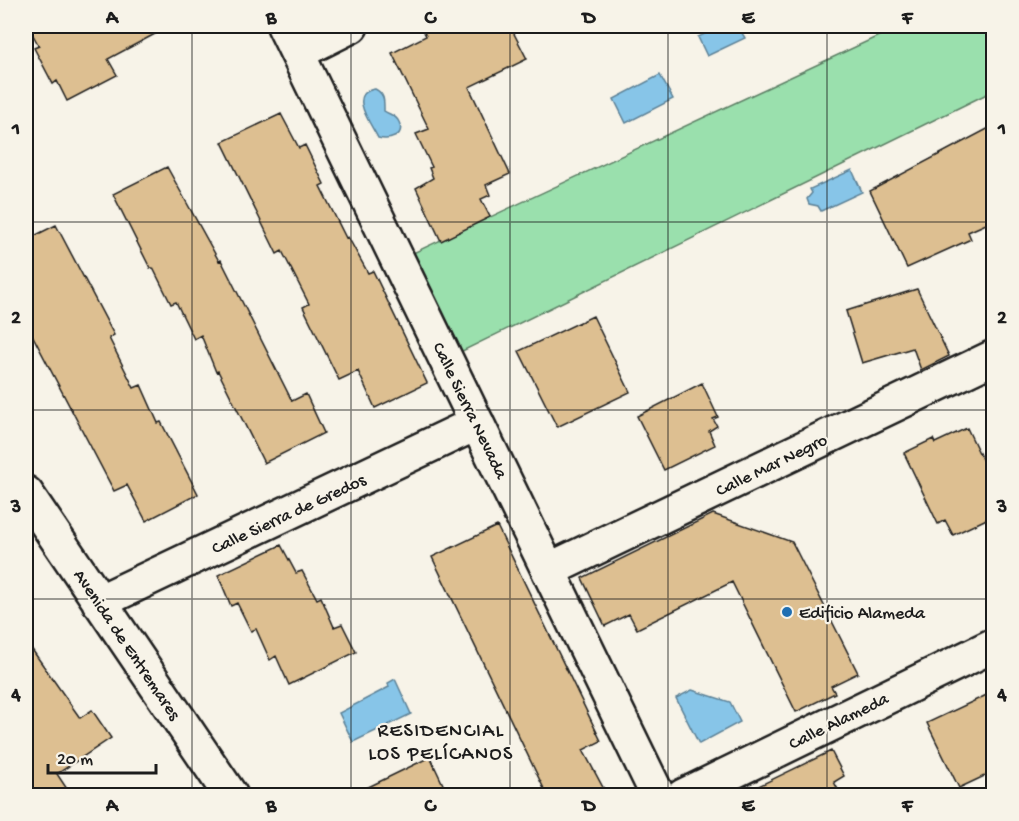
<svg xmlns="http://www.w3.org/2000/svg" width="1019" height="821" viewBox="0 0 1019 821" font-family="'Gochi Hand',sans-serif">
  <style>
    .green { fill: #9ae0ad; stroke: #5b7e64; stroke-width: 1.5 }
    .water { fill: #87c5e8; stroke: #5c8196; stroke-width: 1.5 }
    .building { fill: #ddbf91; stroke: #1c1c1c; stroke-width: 1.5 }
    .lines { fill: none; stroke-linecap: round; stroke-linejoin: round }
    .minor-casing { stroke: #1c1c1c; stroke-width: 38 }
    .minor { stroke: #f7f3e8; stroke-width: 33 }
    .grid { fill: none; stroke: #1c1c1c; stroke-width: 1.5; stroke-opacity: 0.55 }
    .poi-dot { fill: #1f6fb2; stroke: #f7f3e8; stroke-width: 2 }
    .labels { text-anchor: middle; stroke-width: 4.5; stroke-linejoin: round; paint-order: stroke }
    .street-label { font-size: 18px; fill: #1c1c1c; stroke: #f7f3e8 }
    .poi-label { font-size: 18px; fill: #1c1c1c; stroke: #f7f3e8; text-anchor: start }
    .neighbourhood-label { font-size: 20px; letter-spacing: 1.5px; fill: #1c1c1c; stroke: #f7f3e8 }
    .neatline { fill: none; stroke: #1c1c1c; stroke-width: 2 }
    .grid-label { font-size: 20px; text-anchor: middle; font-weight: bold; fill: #1c1c1c }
  </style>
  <rect width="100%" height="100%" fill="#f7f3e8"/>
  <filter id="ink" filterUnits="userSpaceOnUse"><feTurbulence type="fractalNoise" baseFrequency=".0167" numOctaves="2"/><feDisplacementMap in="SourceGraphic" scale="12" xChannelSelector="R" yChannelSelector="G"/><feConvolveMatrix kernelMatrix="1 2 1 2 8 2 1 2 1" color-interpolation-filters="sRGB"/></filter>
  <g filter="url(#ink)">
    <path class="green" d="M900 26H993V91L446 359 398 260Z"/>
    <path class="water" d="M722 26H738L745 38 707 56 698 37Z
      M660 75 673 99 626 123 614 99Z
      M375 89C385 94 384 101 384 111 390 115 396 115 399 122 406 137 388 141 378 138 371 124 347 93 375 89Z
      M852 170 862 192 821 211 818 206 809 204 807 199 812 193 810 189Z
      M395 679 411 714 353 742 339 713 389 687 388 683Z
      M692 690 730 702 740 722 699 744 676 698Z"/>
    <path class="building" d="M28 26H170L108 59 117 75 67 101 57 81 53 84 34 48 39 46Z
      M421 26H510L527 59 469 87 510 174 486 185 490 195 481 199 490 217 441 241 416 188 433 178 429 168 432 167 416 134 429 129 392 53 426 36Z
      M281 114 299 148 305 145 324 184 320 186 346 238 348 237 368 273 373 271 427 383 375 408 358 371 339 380 303 307 309 304 282 251 277 254 222 142Z
      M993 126V221L968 232 971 239 907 268 870 191Z
      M167 167 219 261 221 260 292 401 306 394 324 433 264 463 218 371 216 372 201 335 194 339 176 302 171 304 153 268H150L113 194Z
      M56 225 114 335 109 338 134 388 141 385 158 423 161 422 198 494 146 521 127 485 114 491 26 323V240Z
      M917 289 949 356 921 370 913 348 862 363 846 311Z
      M593 316 630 392 557 427 519 351Z
      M702 383 718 417 713 419 717 426 709 431 715 445 664 470 637 416Z
      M967 428 993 482V516L953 535 945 520 938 524 904 453 933 439 935 443Z
      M713 514 792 542 858 673 831 686 835 693 796 712 732 582 637 629 629 614 605 626 582 578Z
      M497 526 601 741 583 750 607 795H547L432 557Z
      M281 545 296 573 302 571 317 599 321 597 334 627 342 624 356 652 289 685 276 656 270 660 256 629 251 631 237 603 231 606 218 575Z
      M26 641 80 718 92 710 111 738 57 774 71 795H26Z
      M993 692V772L959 788 927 723Z
      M831 751 844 776 834 782 841 795H740Z
      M430 757 448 795H352Z"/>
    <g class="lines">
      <defs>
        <path id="minor" d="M284 26 658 796
          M297 53 351 26
          M26 493 231 796
          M549 570 994 357
          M99 602 477 423
          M683 796 994 645"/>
      </defs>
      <use href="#minor" class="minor-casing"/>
      <use href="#minor" class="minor"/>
    </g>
  </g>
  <path class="grid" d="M192 26V796M351 26V796M510 26V796M668 26V796M827 26V796M26 222H994M26 410H994M26 599H994"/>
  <circle class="poi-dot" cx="787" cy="612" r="6"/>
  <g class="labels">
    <g class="street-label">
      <text transform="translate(471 410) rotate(64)" y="6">Calle Sierra Nevada</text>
      <text transform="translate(771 464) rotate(-26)" y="6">Calle Mar Negro</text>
      <text transform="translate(288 513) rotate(-25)" y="6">Calle Sierra de Gredos</text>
      <text transform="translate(128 644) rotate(56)" y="6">Avenida de Entremares</text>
      <text transform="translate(838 720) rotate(-26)" y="6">Calle Alameda</text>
    </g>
    <g class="poi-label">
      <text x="799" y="618">Edificio Alameda</text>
    </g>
    <g class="neighbourhood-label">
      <text x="441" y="736">RESIDENCIAL<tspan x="441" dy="23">LOS PELÍCANOS</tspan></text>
    </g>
  </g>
  <rect width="1019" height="821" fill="none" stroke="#f7f3e8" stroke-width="66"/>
  <path d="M48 764v9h108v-9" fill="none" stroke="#1c1c1c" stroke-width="3"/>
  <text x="57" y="764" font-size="18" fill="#1c1c1c" stroke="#f7f3e8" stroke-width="4.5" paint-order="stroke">20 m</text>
  <rect x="33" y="33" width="953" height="755" class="neatline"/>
  <g class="grid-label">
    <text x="112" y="23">A</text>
    <text x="271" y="23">B</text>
    <text x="430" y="23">C</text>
    <text x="589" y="23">D</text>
    <text x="748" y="23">E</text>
    <text x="907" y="23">F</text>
    <text x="16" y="134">1</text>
    <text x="1002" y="134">1</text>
    <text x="16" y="323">2</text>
    <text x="1002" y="323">2</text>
    <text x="16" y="512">3</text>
    <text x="1002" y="512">3</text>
    <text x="16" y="700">4</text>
    <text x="1002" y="700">4</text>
    <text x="112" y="811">A</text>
    <text x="271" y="811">B</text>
    <text x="430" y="811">C</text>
    <text x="589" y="811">D</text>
    <text x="748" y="811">E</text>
    <text x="907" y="811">F</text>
  </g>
</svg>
